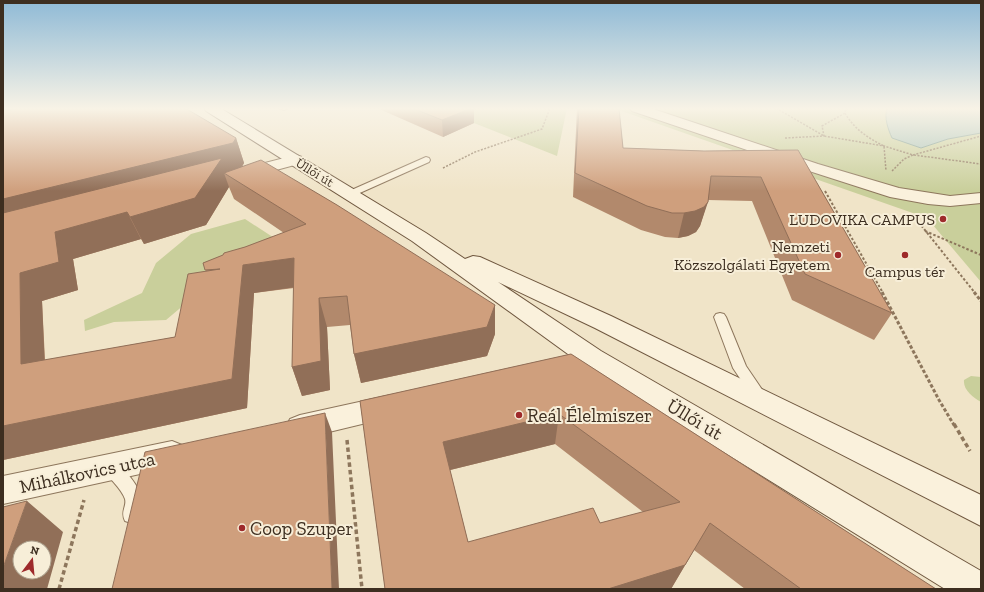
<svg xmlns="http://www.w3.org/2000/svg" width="984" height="592" viewBox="0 0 984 592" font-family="'Zilla Slab',serif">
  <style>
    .green { fill: #c9cf9b }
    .water { fill: #a9c4bc; stroke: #6f938a }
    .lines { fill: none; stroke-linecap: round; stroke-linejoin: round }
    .lane-casing { stroke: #8d765c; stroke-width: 2 }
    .street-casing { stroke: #8d765c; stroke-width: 2 }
    .secondary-casing { stroke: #6f573f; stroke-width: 2 }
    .path-far3 { stroke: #8d765c; stroke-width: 1.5; stroke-dasharray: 2 1.5; stroke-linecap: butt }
    .path-far2 { stroke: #8d765c; stroke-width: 2; stroke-dasharray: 2.5 2; stroke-linecap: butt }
    .path-far1 { stroke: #8d765c; stroke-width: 3; stroke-dasharray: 3.5 2; stroke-linecap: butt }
    .path { stroke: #8d765c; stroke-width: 3.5; stroke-dasharray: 4.5 3; stroke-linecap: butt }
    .lane { fill: #faf1dc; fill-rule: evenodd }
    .street { fill: #faf1dc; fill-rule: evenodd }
    .secondary { fill: #faf1dc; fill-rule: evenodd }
    .wall { fill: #b2896c; fill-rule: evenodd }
    .shaded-wall { fill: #916f58; fill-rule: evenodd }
    .building { fill: #cf9f7d; stroke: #916f58; fill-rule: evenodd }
    .poi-dot { fill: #9e2a2b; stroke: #f7eed8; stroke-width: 1.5 }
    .labels { text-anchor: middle; stroke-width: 4; stroke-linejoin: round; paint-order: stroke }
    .far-street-label { font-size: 13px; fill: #3d2e20; stroke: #f7eed8 }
    .poi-label { font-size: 16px; fill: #3d2e20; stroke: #f7eed8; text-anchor: end }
    .near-poi-label { font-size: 19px; fill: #3d2e20; stroke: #f7eed8; text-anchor: start }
    .near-street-label { font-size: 19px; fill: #3d2e20; stroke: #f7eed8 }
  </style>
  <rect width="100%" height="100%" fill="#f0e4c8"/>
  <path class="green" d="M436 108H567L557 156Z
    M613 108H887C884 118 888 129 892 138L921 148 948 139 981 133V282L927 218Z
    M245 219 291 249 229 267 166 320 114 322 85 331 84 320 142 293 156 263 191 234Z
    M971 376 981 377V402C973 397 963 390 964 380Z"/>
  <path class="water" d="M887 108H981V133L948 139 921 148 892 138C888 129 884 118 887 108Z"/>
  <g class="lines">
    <defs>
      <path id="lane" d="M279 108H288L284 110Z
        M426 157 429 158 430 160 429 162 353 196 350 197 345 194 347 192Z
        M720 313 724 314 726 317 746 366 767 397 765 401 760 403 755 401 733 368 714 317 716 314Z
        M111 460C122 464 143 490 142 502 142 509 140 515 137 521L131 523 125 521C120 511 127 507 125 499 121 487 108 479 103 467L105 462Z"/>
      <path id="street" d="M630 108H650L818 164 899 188 950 196 981 193V203L950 206 928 204 890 197 806 170 632 111Z
        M296 155 302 157 304 160 302 163 243 179 237 178 235 174 237 170Z
        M391 395 401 398 404 406 401 414 391 417 300 439 290 435 286 427 290 419 300 415Z
        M172 441 182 445 187 454 182 463 172 467 3 504V476Z"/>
      <path id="secondary" d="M204 108H220L426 233 465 259 473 256 480 257 611 316 981 495V526L595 328 498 282 601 351 981 571V589H945L583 365 412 241 206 111Z"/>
    </defs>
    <use href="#lane" class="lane-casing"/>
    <use href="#street" class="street-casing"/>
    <use href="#secondary" class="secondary-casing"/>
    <path class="path-far3" d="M776 108 824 136 884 146 913 155 904 159 891 172
      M845 113C854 129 868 138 884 146L886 171
      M785 138 824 136 822 126 845 113 846 108
      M913 155 981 136
      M914 155 981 164
      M443 168 475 152 542 129 550 108"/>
    <path class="path-far2" d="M825 191 883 293
      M913 215 975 293
      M925 231 981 255"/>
    <path class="path-far1" d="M882 292 939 400 954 425
      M974 292 981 301"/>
    <path class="path" d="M954 424 970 451
      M347 440 362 589
      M59 589 84 500"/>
    <use href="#lane" class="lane"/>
    <use href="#street" class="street"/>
    <use href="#secondary" class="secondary"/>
  </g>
  <path class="wall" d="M3 108 236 138 244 163 242 167 495 334 487 356 361 383 354 354 350 325 327 327 330 390 302 396 292 367 294 288 254 293 247 408 3 460ZM229 187 234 199 284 233 203 263 206 271 175 337 45 360 42 301 78 290 73 259 141 239 144 244 206 225Z
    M377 108H474V123L443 137Z
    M577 108H619L623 148 704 151 798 150 892 313 874 340 792 300 752 201 708 200 700 226 696 232 688 236 678 238 665 237 641 230 573 197Z
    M571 354 936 589H745L694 550 671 589H385L360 401ZM555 444 643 512 600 523 468 542 450 470Z"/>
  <path class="shaded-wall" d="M3 108H99L3 126Z
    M472 108H474V123L443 137 442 120Z
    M236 138 244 163 241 168 227 172 229 176 224 173 229 187 206 225 144 244 130 217 195 198 3 231V199Z
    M708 202 700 226 696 232 688 236 678 238 684 213Z
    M127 212 141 239 73 259 78 290 42 301 46 393 21 364 20 273 55 232Z
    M294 258 303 286 254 293 247 408 3 460V426L232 379 243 265Z
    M319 298 327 327 330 390 302 396 292 367Z
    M495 305V334L487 356 361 383 354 354Z
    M325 413 332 432 339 589H332Z
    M559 414 555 444 446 471 443 442Z
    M27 501 63 532 47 589H3V568ZM20 548H44V572H20Z
    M710 523 671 589H608Z"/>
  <path class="building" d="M21 108H185L236 138 233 143 3 199V111Z
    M412 108H472L442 120Z
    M579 108H619L623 148 704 151 798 150 892 313 805 274 761 177 711 176 708 202 704 207 695 211 684 213H672L647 206 575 173Z
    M222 158 195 198 130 217 127 212 55 232 59 262 20 273 21 364 175 337 188 274 220 269 205 270 203 263 223 255 224 253 245 247 306 224 224 173 261 160 337 205 495 305 487 327 354 354 347 296 319 298 321 361 292 367 294 258 243 265 232 379 3 426V213Z
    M571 354 936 589H801L710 523 685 565 608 589H385L360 401ZM559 414 680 502 600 523 593 508 468 542 443 442Z
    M325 413 332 589H112L145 452Z
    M27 501 3 568V507Z"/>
  <linearGradient id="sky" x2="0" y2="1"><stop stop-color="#8fbad6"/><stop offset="0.57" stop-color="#f8f3e6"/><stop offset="1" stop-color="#f8f3e6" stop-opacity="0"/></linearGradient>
  <rect width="984" height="191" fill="url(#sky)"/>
  <g class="poi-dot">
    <circle cx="943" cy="219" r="4"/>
    <circle cx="838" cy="255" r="4"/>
    <circle cx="905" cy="255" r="4"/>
    <circle cx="519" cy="415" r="4"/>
    <circle cx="242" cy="528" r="4"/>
  </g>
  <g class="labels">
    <g class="far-street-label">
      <text transform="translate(315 172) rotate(32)" y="5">Üllői út</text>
    </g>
    <g class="poi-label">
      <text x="935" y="225">LUDOVIKA CAMPUS</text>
      <text x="830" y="252">Nemzeti<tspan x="830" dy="18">Közszolgálati Egyetem</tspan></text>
      <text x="905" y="277" text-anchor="middle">Campus tér</text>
    </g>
    <g class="near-poi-label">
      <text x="527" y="422">Reál Élelmiszer</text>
      <text x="250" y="535">Coop Szuper</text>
    </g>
    <g class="near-street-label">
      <text transform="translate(695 419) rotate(31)" y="7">Üllői út</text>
      <text transform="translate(87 472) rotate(-12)" y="7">Mihálkovics utca</text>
    </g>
  </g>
  <rect width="984" height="592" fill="none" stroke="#3d2e20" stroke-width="8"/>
  <g transform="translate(32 560) rotate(16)"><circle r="19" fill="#f7eed8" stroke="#ada18e"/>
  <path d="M0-3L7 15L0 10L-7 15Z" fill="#9e2a2b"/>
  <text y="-6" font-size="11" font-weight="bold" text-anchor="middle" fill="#3d2e20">N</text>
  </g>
</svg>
